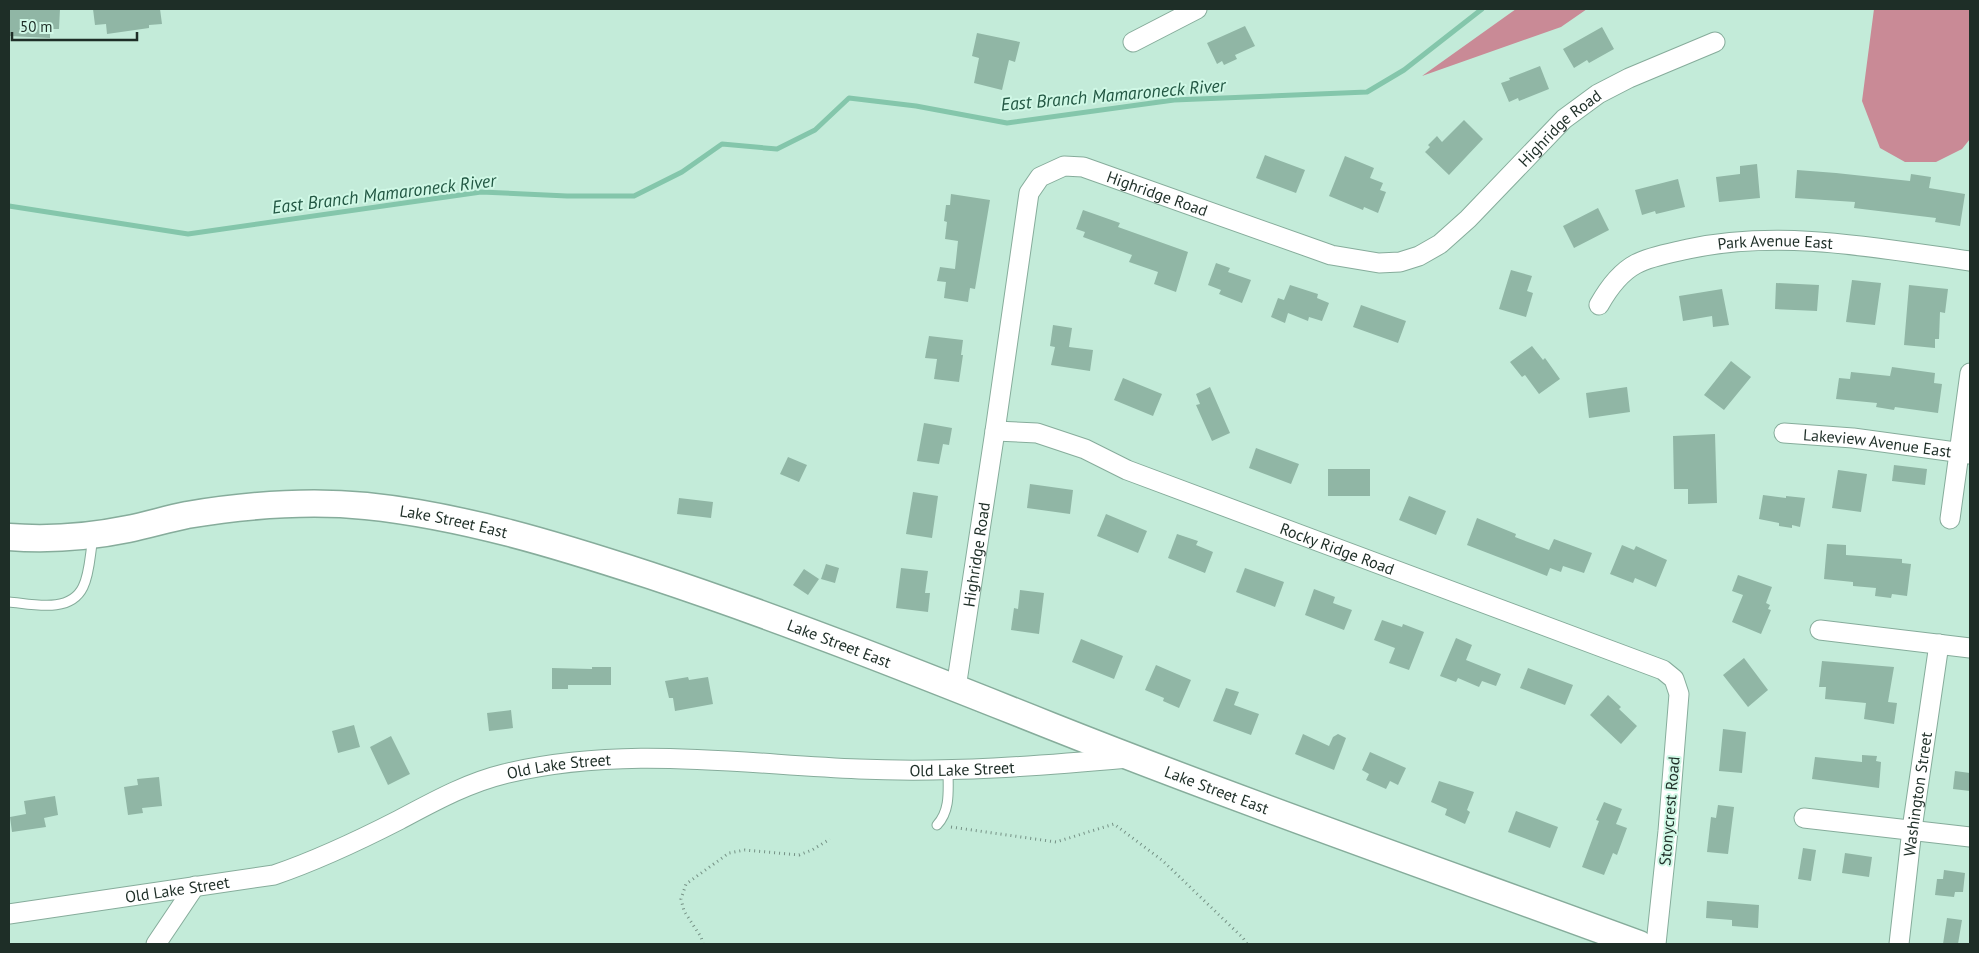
<svg xmlns="http://www.w3.org/2000/svg" width="1979" height="953" viewBox="0 0 1979 953" font-family="'PT Sans',sans-serif">
  <style>
    .forest { fill: #c98a96 }
    .lines { fill: none; stroke-linecap: round; stroke-linejoin: round }
    .stream { stroke: #84c6ab; stroke-width: 5 }
    .building { fill: #90b6a5 }
    .lane-casing { stroke: #86ac9b; stroke-width: 11 }
    .street-casing { stroke: #86ac9b; stroke-width: 21 }
    .secondary-casing { stroke: #86ac9b; stroke-width: 29 }
    .path { stroke: #759185; stroke-width: 3; stroke-dasharray: 1 4; stroke-linecap: butt }
    .lane { stroke: #fff; stroke-width: 9 }
    .street { stroke: #fff; stroke-width: 19 }
    .secondary { stroke: #fff; stroke-width: 26 }
    .labels { text-anchor: middle; stroke-width: 4; stroke-linejoin: round; paint-order: stroke }
    .street-label { font-size: 16px; fill: #1e2e27; stroke: #d0f8e6 }
    .water-label { font-size: 18px; font-style: italic; fill: #225743; stroke: #d0f8e6 }
  </style>
  <rect width="100%" height="100%" fill="#c3ebd9"/>
  <path class="forest" d="M1516 9H1587L1561 27 1422 76Z
    M1874 9H1970V139L1962 149 1936 162H1905L1880 148 1862 101Z"/>
  <g class="lines">
    <path class="stream" d="M9 206 188 234 481 192 567 196H634L682 172 722 144 777 149 815 130 849 98 916 106 1007 123 1174 100 1367 92 1404 70 1482 9"/>
  </g>
  <path class="building" d="M9 9H60L59 29H50V38L9 36Z
    M93 9H160L162 24 149 25V28L107 34 106 24 95 25Z
    M1245 26 1255 46 1235 55 1237 59 1224 65 1222 61 1217 64 1207 43Z
    M1602 27 1614 49 1589 63 1587 60 1574 68 1563 49Z
    M977 33 1020 42 1015 62 1009 60 1002 90 974 83 979 58 972 56Z
    M1540 66 1549 89 1519 101 1518 98 1509 102 1501 83 1510 80 1509 78Z
    M1464 120 1483 139 1449 175 1425 152 1430 147 1428 145 1437 136 1442 142Z
    M1265 155 1305 170 1296 193 1256 178Z
    M1345 156 1374 168 1370 178 1383 183 1380 190 1386 192 1378 213 1364 207 1363 210 1329 196Z
    M1757 164 1760 198 1719 202 1716 177 1740 174V166Z
    M1797 170 1836 173 1910 181 1911 174 1931 177 1929 188 1965 194 1960 226 1935 222 1936 218 1854 208 1855 202 1795 198Z
    M1678 179 1685 207 1656 214 1655 211 1642 215 1635 190Z
    M951 194 990 200 975 289 970 288 968 302 944 298 946 282 937 281 940 267 955 269 958 241 945 239 947 222 944 221 946 205H950Z
    M1598 208 1609 230 1574 248 1563 226Z
    M1083 210 1120 223 1118 227 1188 252 1176 292 1154 284 1158 272 1129 262 1132 255 1083 237 1085 232 1076 229Z
    M1216 263 1230 268 1228 272 1251 280 1242 303 1219 294 1221 290 1208 285Z
    M1511 270 1532 276 1527 291 1533 293 1526 317 1499 309Z
    M1852 280 1881 283 1875 325 1846 322Z
    M1776 283 1819 285 1817 311 1775 309Z
    M1290 285 1318 294 1317 298 1329 303 1322 321 1309 317 1308 321 1288 313 1285 323 1271 317 1278 298 1284 300Z
    M1909 285 1948 289 1945 313 1940 312 1939 339H1935V348L1904 345Z
    M1722 289 1729 325 1713 327 1712 316 1683 321 1679 296Z
    M1361 305 1406 321 1398 343 1353 327Z
    M1053 325 1072 328 1069 347 1093 350 1090 371 1051 365 1055 347 1050 346Z
    M929 336 963 340 961 355H963L959 382 934 379 937 359 925 358Z
    M1532 346 1543 360 1545 358 1560 379 1539 394 1525 375 1522 377 1510 362Z
    M1731 361 1751 377 1724 410 1704 395Z
    M1892 367 1935 373 1934 383 1942 384 1938 413 1895 407 1894 410 1876 407 1877 403 1836 399 1839 378 1850 379 1851 372 1890 376Z
    M1123 378 1162 394 1153 416 1114 400Z
    M1210 387 1230 433 1212 441 1196 405 1200 404 1196 394Z
    M1627 387 1630 412 1589 418 1586 393Z
    M924 423 952 428 949 445 943 444 939 464 917 461Z
    M1715 434 1717 503 1688 504V489H1674L1673 436Z
    M1256 448 1299 464 1291 484 1249 468Z
    M788 457 807 465 799 482 780 474Z
    M1894 465 1927 469 1925 485 1892 481Z
    M1328 469H1370V496H1328Z
    M1838 470 1867 474 1861 512 1832 508Z
    M1030 484 1073 490 1070 514 1027 508Z
    M913 492 938 496 932 538 906 534Z
    M1763 495 1786 498V496L1805 498 1800 527 1792 525V528L1779 526V523L1759 519Z
    M1409 496 1446 511 1436 535 1399 520Z
    M679 498 713 502 711 518 677 514Z
    M1106 514 1147 531 1138 553 1097 536Z
    M1477 518 1516 534 1515 537 1549 550 1554 539 1592 553 1584 573 1563 566 1561 572 1550 568 1547 576 1467 545Z
    M1177 534 1198 541 1196 545 1213 552 1205 573 1168 558Z
    M1827 544 1846 545V555L1902 559V563L1911 564 1907 596 1892 594 1891 598 1875 596 1876 588 1853 586V582L1824 579Z
    M1622 545 1634 550 1636 546 1667 560 1656 587 1635 578 1633 583 1610 574Z
    M826 564 839 568 835 583 821 579Z
    M901 568 928 571 925 593H930L928 612 896 608Z
    M1245 568 1284 582 1275 607 1236 592Z
    M804 569 819 579 808 595 793 585Z
    M1738 575 1772 587 1766 603 1770 605 1768 609 1771 610 1761 634 1732 622 1743 595 1732 591Z
    M1314 589 1335 597 1333 603 1352 610 1344 630 1305 615Z
    M1020 590 1044 593 1039 634 1011 630 1014 608 1018 609Z
    M1382 620 1402 627 1403 624 1424 632 1409 670 1389 663 1395 648 1374 640Z
    M1456 638 1472 645 1466 660 1501 674 1496 686 1482 681 1479 687 1458 678 1456 682 1440 676Z
    M1081 639 1123 656 1114 679 1072 662Z
    M1744 658 1768 690 1748 707 1723 675Z
    M1822 661 1894 667 1888 702 1897 703 1894 724 1864 719 1866 703 1825 699 1826 687H1819Z
    M1156 665 1191 680 1179 708 1163 701 1164 698 1145 690Z
    M592 667H611V685H568V689H552V668L592 669Z
    M1528 668 1573 685 1565 705 1520 688Z
    M688 677 689 680 708 677 713 704 675 711 673 698H669L665 681Z
    M1226 688 1239 692 1234 705 1259 714 1251 735 1213 721Z
    M1608 695 1621 707 1619 709 1637 726 1621 744 1590 715Z
    M511 710 513 728 489 731 487 713Z
    M354 725 360 747 338 753 332 731Z
    M1723 729 1746 732 1742 773 1719 771Z
    M1303 734 1329 746 1333 737 1338 734 1346 738 1334 770 1295 754Z
    M391 736 410 774 388 785 370 747Z
    M1370 752 1406 768 1398 785 1390 781 1386 789 1366 780 1369 774 1362 770Z
    M1862 755 1877 756 1876 761 1881 762 1879 788 1812 779 1815 757 1862 762Z
    M1955 771 1970 773V791L1953 789Z
    M159 777 162 806 142 808 143 813 128 815 124 787 138 785 137 779Z
    M1439 781 1474 792 1467 810 1470 812 1465 824 1445 815 1447 809 1431 802Z
    M55 796 58 815 44 818 46 827 12 832 10 817 26 814 24 801Z
    M1604 802 1622 809 1616 824 1627 828 1617 855 1613 853 1604 875 1582 867 1599 821 1596 820Z
    M1718 805 1734 807 1728 854 1707 852 1711 817 1716 818Z
    M1516 811 1558 827 1550 848 1508 832Z
    M1803 848 1816 850 1811 881 1798 879Z
    M1845 853 1872 857 1869 877 1842 873Z
    M1944 870 1965 873 1963 892H1955L1954 897 1935 895 1937 879H1943Z
    M1707 901 1759 905 1758 928 1732 926V920L1706 918Z
    M1947 918 1962 920 1958 944H1943Z"/>
  <g class="lines">
    <defs>
      <path id="lane" d="M9 602C32 604 70 614 83 587 90 573 90 553 93 538
        M937 825C951 810 948 789 948 770"/>
      <g id="street">
        <path d="M1133 42 1197 9"/>
        <path id="s1" d="M1599 305C1608 289 1619 273 1636 264 1651 256 1671 253 1688 249 1781 229 1877 248 1970 261"/>
        <path id="s2" d="M995 431 1037 433 1085 449 1127 470 1663 670 1674 679 1679 694 1668 831 1656 944"/>
        <path id="s3" d="M1784 433 1853 438 1970 454"/>
        <path d="M1950 519 1970 373"/>
        <path d="M1820 630 1970 648"/>
        <path id="s4" d="M956 688 995 431 1029 193 1040 177 1064 166 1083 167 1331 255 1379 263 1400 262 1419 256 1440 244 1468 219 1564 119 1598 94 1629 78 1715 42"/>
        <path d="M1804 818 1970 837"/>
        <path id="s5" d="M9 914 274 875C318 860 358 841 399 820 433 802 467 783 504 774 623 745 739 764 859 769 949 773 1039 766 1128 758"/>
        <path d="M156 944 195 886"/>
        <path id="s6" d="M1899 944 1912 829 1939 644"/>
      </g>
      <g id="secondary">
        <path id="s7" d="M9 537C49 540 89 537 128 529 148 525 167 519 187 515 247 505 306 500 366 506 463 516 557 545 649 575 785 620 918 673 1051 726 1245 803 1443 872 1639 944"/>
      </g>
    </defs>
    <use href="#lane" class="lane-casing"/>
    <use href="#street" class="street-casing"/>
    <use href="#secondary" class="secondary-casing"/>
    <path class="path" d="M951 827 1056 842 1114 824 1163 861 1243 938 1247 944
      M703 944 701 937 684 911 681 899 686 884 729 853 745 850 799 855 812 850 830 839"/>
    <use href="#lane" class="lane"/>
    <use href="#street" class="street"/>
    <use href="#secondary" class="secondary"/>
  </g>
  <g class="labels">
    <g class="street-label">
      <text dy="6" stroke="none"><textPath href="#s4" startOffset="1109">Highridge Road</textPath></text>
      <text dy="6" stroke="none"><textPath href="#s4" startOffset="644">Highridge Road</textPath></text>
      <text dy="6" stroke="none"><textPath href="#s1" startOffset="198">Park Avenue East</textPath></text>
      <text dy="6" stroke="none"><textPath href="#s3" startOffset="94">Lakeview Avenue East</textPath></text>
      <text dy="6" stroke="none"><textPath href="#s7" startOffset="449">Lake Street East</textPath></text>
      <text dy="6" stroke="none"><textPath href="#s2" startOffset="364">Rocky Ridge Road</textPath></text>
      <text dy="6" stroke="none"><textPath href="#s4" startOffset="135">Highridge Road</textPath></text>
      <text dy="6" stroke="none"><textPath href="#s7" startOffset="854">Lake Street East</textPath></text>
      <text dy="6" stroke="none"><textPath href="#s5" startOffset="575">Old Lake Street</textPath></text>
      <text dy="6" stroke="none"><textPath href="#s5" startOffset="979">Old Lake Street</textPath></text>
      <text dy="6" stroke="none"><textPath href="#s7" startOffset="1259">Lake Street East</textPath></text>
      <text dy="6" stroke="none"><textPath href="#s6" startOffset="151">Washington Street</textPath></text>
      <text transform="translate(1669 811) rotate(-85)" y="6">Stonycrest Road</text>
      <text dy="6" stroke="none"><textPath href="#s5" startOffset="170">Old Lake Street</textPath></text>
    </g>
    <g class="water-label">
      <text transform="translate(1113 95) rotate(-5)" y="6">East Branch Mamaroneck River</text>
      <text transform="translate(384 194) rotate(-7)" y="6">East Branch Mamaroneck River</text>
    </g>
  </g>
  <rect width="1979" height="953" fill="none" stroke="#1e2e27" stroke-width="20"/>
  <path d="M12 32v8h125v-8" fill="none" stroke="#1e2e27" stroke-width="2.5"/>
  <text x="20" y="32" font-size="15" fill="#1e2e27" stroke="#d0f8e6" stroke-width="4" paint-order="stroke">50 m</text>
</svg>
